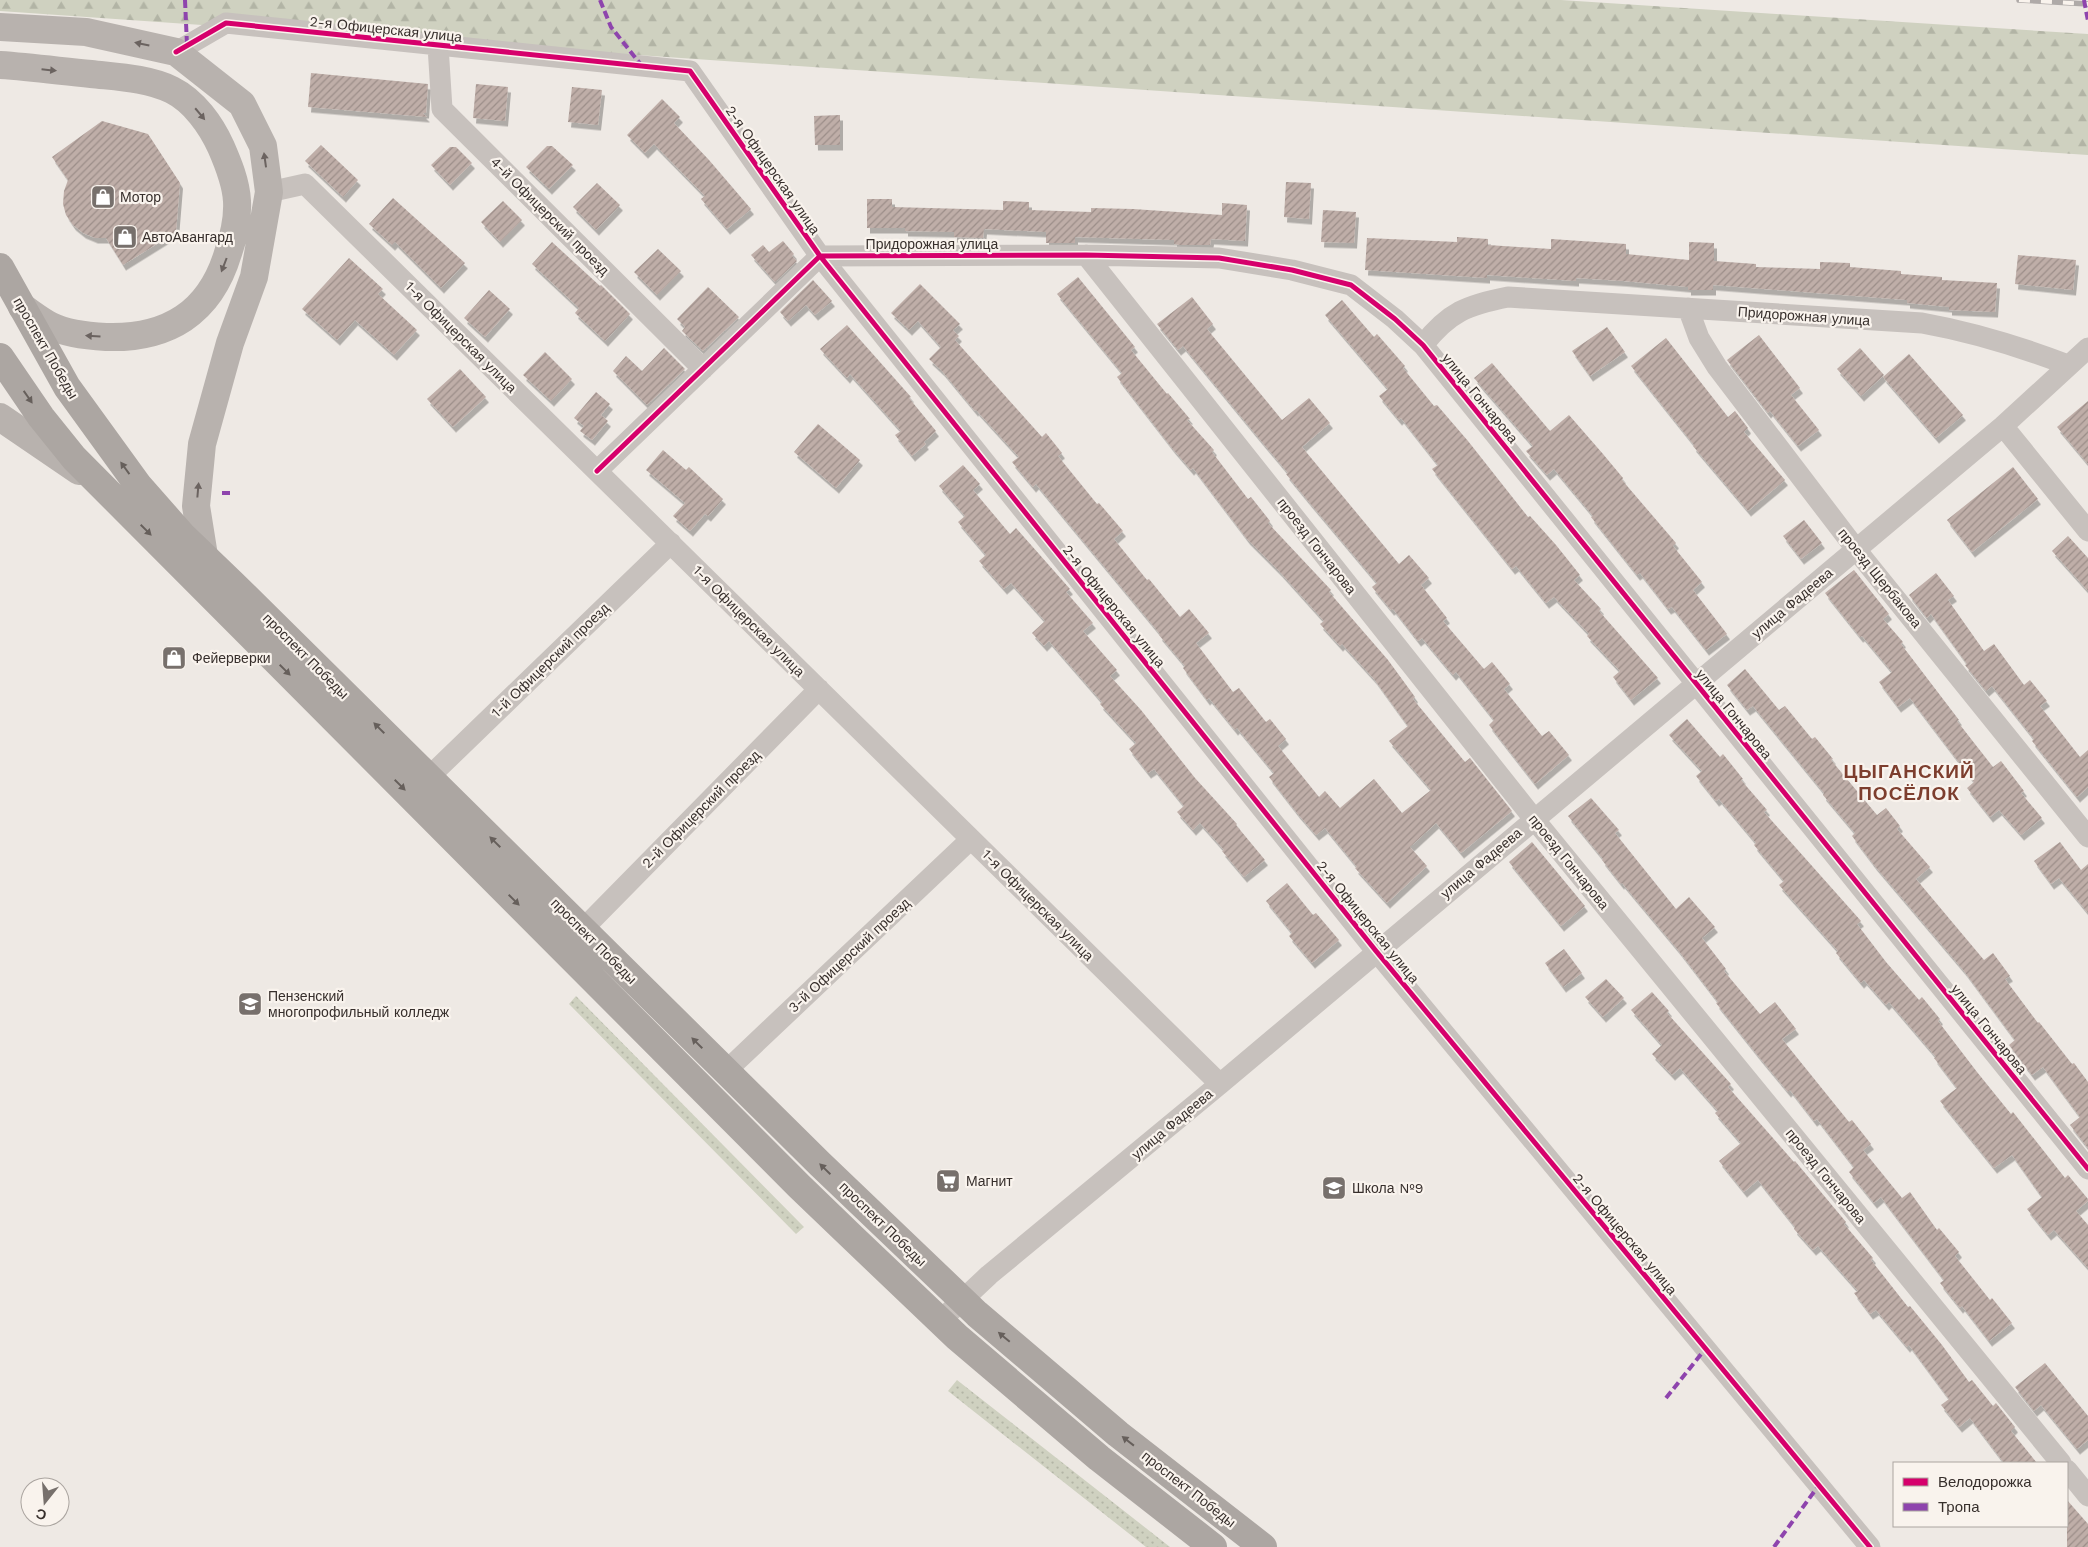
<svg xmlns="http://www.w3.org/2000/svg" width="2088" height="1547" viewBox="0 0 2088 1547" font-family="'Work Sans',sans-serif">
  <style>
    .grass { fill: url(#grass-dots) }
    .forest { fill: url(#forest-firs) }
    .building { fill: url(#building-hatch); filter: url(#shadow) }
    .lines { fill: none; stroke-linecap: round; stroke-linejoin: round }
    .minor { stroke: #c7c1bd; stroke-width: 21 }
    .secondary { stroke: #b8b2ae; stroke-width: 28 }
    .primary { stroke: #aca6a2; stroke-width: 28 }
    .rail-casing { stroke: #afaaa8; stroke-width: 5.5 }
    .rail { stroke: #f9f3ed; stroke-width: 4; stroke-dasharray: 11; stroke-linecap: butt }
    .quiet { stroke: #8e44ad; stroke-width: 4; stroke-dasharray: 8 4; stroke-linecap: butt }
    .cycleway-casing { stroke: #f9f3ed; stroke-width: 8 }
    .cycleway { stroke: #d6006c; stroke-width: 5 }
    .oneway { fill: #6b6360 }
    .oneway2 { fill: #665f5b }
    .labels { text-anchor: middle; stroke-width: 4.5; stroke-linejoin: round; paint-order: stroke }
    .street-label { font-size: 14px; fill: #372f2c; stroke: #f9f3ed }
    .poi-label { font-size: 14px; fill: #372f2c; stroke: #f9f3ed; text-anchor: start }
    .district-label { font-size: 19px; font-weight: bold; letter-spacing: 1px; fill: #7d3e2e; stroke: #f9f3ed }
  </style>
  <defs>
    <pattern id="grass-dots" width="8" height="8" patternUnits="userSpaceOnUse" patternTransform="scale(1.25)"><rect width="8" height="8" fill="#cfd1c0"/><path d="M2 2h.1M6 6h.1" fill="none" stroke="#b2b4a5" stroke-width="1.8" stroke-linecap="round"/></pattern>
    <pattern id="forest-firs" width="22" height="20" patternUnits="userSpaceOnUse" patternTransform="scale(1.25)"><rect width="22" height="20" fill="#cfd1c0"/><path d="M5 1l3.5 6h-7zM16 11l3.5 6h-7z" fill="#b2b4a5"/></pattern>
    <pattern id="building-hatch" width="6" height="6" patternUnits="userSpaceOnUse" patternTransform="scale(1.25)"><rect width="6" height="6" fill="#bfaea8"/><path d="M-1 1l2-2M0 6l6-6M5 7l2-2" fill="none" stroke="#9c8e89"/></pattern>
    <filter id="shadow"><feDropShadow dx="3" dy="5.5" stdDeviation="0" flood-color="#0004"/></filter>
  </defs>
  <rect width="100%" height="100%" fill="#eee9e4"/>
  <path class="grass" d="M576 996 804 1227 796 1234 569 1004Z
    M957 1380 1170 1547H1146L948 1391Z"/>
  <path class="forest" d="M0 0H1561L2088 34V155L0 11Z"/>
  <path class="building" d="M311 73 428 84 426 113H423L427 117 308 107Z
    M476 84 508 87 505 121 473 118Z
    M572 87 602 90 598 125 568 122Z
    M662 99 680 117 674 123 709 160 751 209 727 229 701 199 705 196 654 144 645 153 627 135Z
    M840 115V145H815L814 116Z
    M102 121 148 134 180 183 176 232 123 265 106 238H95L83 233 73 225 66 215 63 204 64 191 68 180 52 157Z
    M321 145 358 180 343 197 305 161Z
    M547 146H552L573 165 549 189 526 167Z
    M450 147H456L472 163 450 185 431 165Z
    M1286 182 1311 183 1309 219 1284 217Z
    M597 183 620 205 596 230 573 207Z
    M393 198 465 263 441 288 395 242 392 245 369 224Z
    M867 199H892V207L1003 210V201L1029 202V210L1091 212V208L1133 209 1222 215V203L1247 205 1245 241 1211 239 1210 245H1180L1174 244V240L1075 237V243H1046V232L984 229 983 238 954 237V232L905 231V228H867Z
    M503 201 522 220 500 242 481 222Z
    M1323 210 1356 212 1354 243 1321 242Z
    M1457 237 1488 239V245L1551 249V239L1626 244V254L1689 260V242L1714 243V261L1756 264V267L1820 269V262L1850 263V267L1901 271V274L1942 277V280L1997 283 1995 312 1949 310V307L1907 303V300L1713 285V290H1688V287L1624 281 1576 278V281L1487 275V278L1365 270 1367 238 1457 242Z
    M783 241 794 254 792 256 797 261 775 282 751 255 763 245 769 252Z
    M552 242 600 286 601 285 630 314 605 341 575 313 579 308 532 264Z
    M658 249 681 271 657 295 634 272Z
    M2018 255 2076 260 2073 290 2015 284Z
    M349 258 383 289 378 294 417 330 394 355 355 320 337 340 302 309Z
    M1078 277 1135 347 1131 350 1167 394 1168 393 1190 419 1187 420 1214 450 1212 452 1248 499 1251 497 1270 521 1268 523 1331 590 1329 592 1388 660 1415 697 1413 699 1465 762 1470 758 1512 811 1461 853 1436 823 1410 847 1427 866 1387 903 1355 868 1357 867 1325 828 1316 835 1297 813 1269 777 1274 773 1237 728 1235 730 1209 698 1207 700 1183 668 1185 666 1159 635 1160 634 1036 484 1033 487 1012 462 1019 457 976 410 975 411 942 371 929 359 941 347 918 321 909 330 891 313 920 284 960 324 953 330 959 336 955 340 1042 437 1046 433 1062 453 1058 456 1097 504 1099 503 1123 531 1114 539 1147 580 1149 579 1180 617 1189 609 1209 633 1196 643 1233 692 1239 688 1266 722 1270 719 1286 739 1278 746 1319 797 1325 791 1340 808 1374 779 1402 813 1431 790 1389 741 1408 726 1374 679 1342 644 1340 646 1320 624 1324 621 1279 571 1247 539 1193 468 1191 470 1172 448 1117 377 1122 373 1057 294Z
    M813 280 832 301 815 315 806 305 788 321 780 312Z
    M708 287 739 317 703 351 682 331 685 327 677 319Z
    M489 290 510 309 485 337 464 318Z
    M1192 297 1213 324 1207 329 1282 420 1309 398 1330 423 1302 447 1399 564 1409 555 1429 578 1421 585 1447 618 1443 621 1484 669 1492 662 1510 684 1504 689 1542 736 1549 731 1569 755 1535 784 1489 725 1494 720 1456 672 1453 675 1422 638 1418 641 1393 609 1391 610 1372 587 1377 583 1309 502 1286 474 1288 473 1252 430 1183 346 1178 350 1157 324Z
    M1342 300 1374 337 1377 334 1405 366 1403 368 1434 406 1437 405 1468 441 1528 517 1530 516 1556 545 1580 575 1574 580 1601 609 1599 611 1658 678 1631 700 1613 677 1620 671 1587 636 1589 634 1554 597 1546 603 1516 566 1512 569 1432 469 1438 465 1401 418 1399 420 1379 396 1388 389 1325 315Z
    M847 325 911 397 909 398 936 431 924 442 926 444 912 456 895 435 901 431 850 374 847 378 820 349Z
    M1607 327 1625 352 1590 376 1572 351Z
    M1759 335 1800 388 1791 395 1819 430 1798 446 1770 411 1768 413 1727 360Z
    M1666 338 1728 417 1735 411 1748 428 1744 432 1785 480 1748 511 1693 446 1694 445 1631 366Z
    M664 348 685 369 647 405 613 371 626 356 642 371Z
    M1860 348 1884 375 1861 396 1837 369Z
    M545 352 572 379 551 401 523 375Z
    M1909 354 1963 415 1936 438 1883 377Z
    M1492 363 1550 431 1569 415 1603 454 1623 478 1622 480 1676 543 1673 546 1702 582 1693 590 1727 634 1706 650 1672 607 1668 609 1640 573 1637 575 1591 517 1593 516 1554 469 1547 475 1526 451 1533 446 1474 378Z
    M460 369 486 397 453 427 427 399Z
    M596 392 610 404 601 415 608 421 592 440 580 431 584 426 574 418Z
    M2088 401V464L2057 427Z
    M818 424 860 460 836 488 794 452Z
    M663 450 686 470 689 467 723 499 708 516 705 514 690 531 673 516 685 503 646 470Z
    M963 465 980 484 973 490 1010 534 1016 528 1070 589 1066 592 1093 623 1083 631 1117 670 1110 676 1141 710 1195 778 1237 824 1236 825 1265 860 1244 877 1222 851 1224 850 1200 823 1193 830 1177 812 1184 806 1154 769 1148 773 1129 749 1136 743 1100 704 1102 702 1049 641 1044 646 1032 633 1045 621 1011 583 1004 589 979 561 986 555 958 522 965 516 939 486Z
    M2013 467 2038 499 1972 552 1947 520Z
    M1804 520 1822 543 1801 559 1783 536Z
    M2068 536 2088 558V591L2052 551Z
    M1854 570 1889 614 1883 619 1903 642 1901 644 1959 720 1957 721 1993 767 2001 761 2024 791 2021 793 2042 818 2021 835 1999 810 1990 817 1967 788 1974 782 1910 698 1898 707 1879 682 1892 672 1862 636 1860 637 1825 593Z
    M1936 573 1954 596 1948 600 1984 651 1994 644 2024 685 2030 680 2047 701 2040 706 2080 757 2088 750V787L2077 797 2032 741 2034 739 1992 686 1986 691 1965 665 1967 664 1931 614 1927 618 1909 595Z
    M1745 669 1779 710 1785 706 1812 739 1815 737 1833 759 1831 760 1877 815 1886 808 1900 826 1897 829 1930 867 1916 879 1984 960 1993 953 2010 976 2005 979 2038 1023 2039 1022 2072 1064 2074 1063 2088 1082V1148L2070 1125 2080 1117 2043 1067 2032 1075 2009 1045 2015 1040 1964 971 1874 865 1852 836 1855 833 1823 795 1824 793 1753 706 1747 710 1727 685Z
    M1687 719 1720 757 1723 754 1743 779 1741 780 1767 810 1764 812 1861 921 1857 924 1886 962 1919 1000 1922 997 1940 1019 1938 1021 1977 1072 2011 1114 2013 1112 2065 1178 2068 1175 2088 1199V1201L2076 1211 2088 1225V1268L2054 1230 2048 1235 2027 1209 2042 1197 2012 1155 1994 1168 1940 1101 1957 1088 1934 1058 1936 1057 1889 1002 1886 1005 1864 980 1861 983 1836 953 1838 951 1779 885 1784 881 1754 845 1756 843 1719 799 1716 801 1696 776 1702 771 1669 735Z
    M1591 798 1619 830 1615 833 1676 909 1689 897 1715 927 1702 938 1726 969 1724 971 1760 1014 1775 1002 1796 1029 1782 1039 1849 1122 1852 1120 1871 1144 1863 1150 1902 1198 1910 1192 1937 1230 1939 1228 1959 1252 1955 1256 1990 1300 1992 1298 2012 1323 1989 1341 1962 1306 1960 1308 1940 1283 1944 1280 1881 1197 1874 1203 1849 1172 1854 1167 1817 1119 1814 1121 1790 1090 1788 1092 1759 1057 1716 1003 1718 1002 1678 950 1622 883 1621 884 1602 860 1603 859 1568 816Z
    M1532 842 1585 906 1561 926 1509 862Z
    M2060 842 2081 870 2088 864V913L2059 878 2051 884 2034 861Z
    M1287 883 1313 915 1316 913 1339 940 1312 963 1289 936 1292 933 1266 901Z
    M1564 949 1582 973 1563 987 1545 963Z
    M1606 979 1624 998 1603 1017 1585 997Z
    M1652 992 1669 1011 1667 1013 1731 1084 1728 1087 1794 1162 1795 1161 1846 1222 1844 1224 1873 1258 1871 1260 1908 1307 1910 1306 1942 1345 1969 1382 1972 1380 1993 1406 1996 1403 2015 1427 2011 1431 2037 1463H2004L1970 1418 1959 1427 1941 1405 1949 1399 1909 1345 1907 1347 1876 1310 1870 1314 1854 1293 1858 1291 1818 1246 1813 1250 1794 1229 1795 1227 1758 1180 1744 1192 1719 1161 1741 1143 1715 1113 1718 1111 1680 1068 1672 1075 1652 1054 1662 1045 1631 1010Z
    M2045 1363 2088 1416V1440L2077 1449 2041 1405 2034 1411 2015 1387Z
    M2067 1500 2088 1524V1547H2067Z"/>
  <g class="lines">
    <path class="minor" d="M438 46 442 109 703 369
      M176 52 226 23 690 71 820 256 1376 951 1870 1547
      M269 192 305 184 1220 1084
      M1086 255 1534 819 2061 1463
      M1688 308 1699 338 1717 367 1862 557 2088 837
      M1423 345C1449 312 1467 305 1508 297L1922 323C1972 332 2021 347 2068 365
      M2003 426 2088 531
      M597 471 820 256 1086 255 1219 258 1292 270 1351 285 1395 319 1423 345 2088 1169
      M429 777 671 543
      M583 929 819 689
      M726 1071 971 839
      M940 1321 989 1275 1220 1084 2003 426 2088 348
      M2067 1470 2088 1496"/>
    <path class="secondary" d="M0 27 86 32 176 52 242 104 263 146 269 192 254 277 230 343 202 444 196 506 204 556
      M0 65C30 67 60 71 91 74 117 77 147 78 172 90 194 101 211 125 221 147 228 163 236 182 237 201 238 219 234 236 228 253 210 313 168 339 106 337 88 336 67 334 51 326 41 321 31 313 22 307
      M0 417 79 471"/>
    <path class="primary" d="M0 267 67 387 138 485 182 535 233 584 820 1164 977 1314 1118 1434 1263 1547
      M0 357 41 417 74 458 799 1186 852 1237 957 1337 1099 1458 1213 1547"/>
    <defs>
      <path id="rail" d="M2019 0 2088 4"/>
    </defs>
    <use href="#rail" class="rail-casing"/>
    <use href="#rail" class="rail"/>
    <path class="quiet" d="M185 0 187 45
      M600 0 611 27 642 66
      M2084 0 2088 21
      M222 493H231
      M1666 1398 1706 1348
      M1774 1547 1819 1485"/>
    <defs>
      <path id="cycleway" d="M176 52 226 23 690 71 820 256 1376 951 1870 1547
        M597 471 820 256 1086 255 1219 258 1292 270 1351 285 1395 319 1423 345 2088 1169"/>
    </defs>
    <use href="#cycleway" class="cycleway-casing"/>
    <use href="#cycleway" class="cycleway"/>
  </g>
  <defs><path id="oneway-solid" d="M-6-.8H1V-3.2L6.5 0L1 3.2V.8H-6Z" transform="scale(1.25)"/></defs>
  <g class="oneway">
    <use href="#oneway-solid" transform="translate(142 44) rotate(-168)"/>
    <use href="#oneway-solid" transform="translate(49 70) rotate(6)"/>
    <use href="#oneway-solid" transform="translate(200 114) rotate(50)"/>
    <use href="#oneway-solid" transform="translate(265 160) rotate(-98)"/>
    <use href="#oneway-solid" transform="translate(224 265) rotate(111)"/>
    <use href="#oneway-solid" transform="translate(93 336) rotate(-176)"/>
    <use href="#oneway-solid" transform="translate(198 490) rotate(-85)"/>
  </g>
  <g class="oneway2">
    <use href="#oneway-solid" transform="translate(28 397) rotate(55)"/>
    <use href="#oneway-solid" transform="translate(125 468) rotate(-126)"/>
    <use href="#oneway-solid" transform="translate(146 530) rotate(45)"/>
    <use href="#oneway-solid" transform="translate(285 670) rotate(45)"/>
    <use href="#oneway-solid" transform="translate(379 728) rotate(-135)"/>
    <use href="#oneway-solid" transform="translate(400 785) rotate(45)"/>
    <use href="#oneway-solid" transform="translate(495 842) rotate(-135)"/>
    <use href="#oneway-solid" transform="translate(514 900) rotate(45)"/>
    <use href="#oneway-solid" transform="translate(697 1043) rotate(-135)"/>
    <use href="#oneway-solid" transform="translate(825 1169) rotate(-136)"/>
    <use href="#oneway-solid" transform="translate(1004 1337) rotate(-140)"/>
    <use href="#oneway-solid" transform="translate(1128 1441) rotate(-142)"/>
  </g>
  <defs>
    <symbol id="shop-square" viewBox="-11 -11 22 22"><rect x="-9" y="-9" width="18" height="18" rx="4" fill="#77706c" stroke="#f9f3ed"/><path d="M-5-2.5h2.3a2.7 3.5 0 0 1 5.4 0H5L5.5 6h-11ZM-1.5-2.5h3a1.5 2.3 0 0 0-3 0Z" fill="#fff"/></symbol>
    <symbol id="school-square" viewBox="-11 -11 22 22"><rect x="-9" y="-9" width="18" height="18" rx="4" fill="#77706c" stroke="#f9f3ed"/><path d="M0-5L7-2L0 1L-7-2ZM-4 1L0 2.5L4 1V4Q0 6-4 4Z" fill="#fff"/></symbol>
    <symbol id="supermarket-square" viewBox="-11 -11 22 22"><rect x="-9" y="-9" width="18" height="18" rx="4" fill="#77706c" stroke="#f9f3ed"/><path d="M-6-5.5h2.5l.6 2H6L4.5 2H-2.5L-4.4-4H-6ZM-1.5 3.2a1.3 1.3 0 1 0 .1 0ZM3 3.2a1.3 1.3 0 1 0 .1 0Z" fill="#fff"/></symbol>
  </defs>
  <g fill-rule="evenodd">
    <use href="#shop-square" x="89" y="183" width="28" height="28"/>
    <use href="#shop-square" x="111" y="223" width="28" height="28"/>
    <use href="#shop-square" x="160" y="644" width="28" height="28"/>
    <use href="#school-square" x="236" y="990" width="28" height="28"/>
    <use href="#supermarket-square" x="934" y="1167" width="28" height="28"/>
    <use href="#school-square" x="1320" y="1174" width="28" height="28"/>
  </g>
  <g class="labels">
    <g class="street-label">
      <text transform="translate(386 29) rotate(6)" y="5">2-я Офицерская улица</text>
      <text transform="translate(773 170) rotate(55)" y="5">2-я Офицерская улица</text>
      <text transform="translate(550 216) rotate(45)" y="5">4-й Офицерский проезд</text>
      <text x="932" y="249">Придорожная улица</text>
      <text transform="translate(1804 316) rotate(4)" y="5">Придорожная улица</text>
      <text transform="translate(461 337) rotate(45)" y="5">1-я Офицерская улица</text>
      <text transform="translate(46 348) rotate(60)" y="5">проспект Победы</text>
      <text transform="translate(1480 398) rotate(51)" y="5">улица Гончарова</text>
      <text transform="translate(1317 546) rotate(52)" y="5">проезд Гончарова</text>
      <text transform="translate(1880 578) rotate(51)" y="5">проезд Щербакова</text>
      <text transform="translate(1792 603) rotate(-40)" y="5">улица Фадеева</text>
      <text transform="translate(1114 606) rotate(51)" y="5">2-я Офицерская улица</text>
      <text transform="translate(749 621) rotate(45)" y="5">1-я Офицерская улица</text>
      <text transform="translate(306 656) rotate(45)" y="5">проспект Победы</text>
      <text transform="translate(550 660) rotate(-44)" y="5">1-й Офицерский проезд</text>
      <text transform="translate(1734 714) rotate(51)" y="5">улица Гончарова</text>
      <text transform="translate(701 809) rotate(-45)" y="5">2-й Офицерский проезд</text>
      <text transform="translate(1569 862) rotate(51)" y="5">проезд Гончарова</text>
      <text transform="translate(1481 863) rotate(-40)" y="5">улица Фадеева</text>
      <text transform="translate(1038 905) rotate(45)" y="5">1-я Офицерская улица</text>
      <text transform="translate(1368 922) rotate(51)" y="5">2-я Офицерская улица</text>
      <text transform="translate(594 941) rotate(45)" y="5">проспект Победы</text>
      <text transform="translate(849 955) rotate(-43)" y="5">3-й Офицерский проезд</text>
      <text transform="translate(1989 1029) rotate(51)" y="5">улица Гончарова</text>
      <text transform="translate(1172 1124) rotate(-40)" y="5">улица Фадеева</text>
      <text transform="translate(1826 1176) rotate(51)" y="5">проезд Гончарова</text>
      <text transform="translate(883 1224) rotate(44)" y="5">проспект Победы</text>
      <text transform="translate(1625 1234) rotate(50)" y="5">2-я Офицерская улица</text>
      <text transform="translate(1189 1489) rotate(38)" y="5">проспект Победы</text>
    </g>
    <g class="poi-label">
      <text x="120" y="202">Мотор</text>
      <text x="142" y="242">АвтоАвангард</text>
      <text x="192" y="663">Фейерверки</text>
      <text x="268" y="1001">Пензенский<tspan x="268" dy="16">многопрофильный колледж</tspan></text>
      <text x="966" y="1186">Магнит</text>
      <text x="1352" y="1193">Школа №9</text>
    </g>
    <g class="district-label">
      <text x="1909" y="778">ЦЫГАНСКИЙ<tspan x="1909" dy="22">ПОСЁЛОК</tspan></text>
    </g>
  </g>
  <rect x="1893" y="1462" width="175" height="65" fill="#f9f3ed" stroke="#aba5a0"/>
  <rect x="1903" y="1478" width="25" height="8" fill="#d6006c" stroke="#aba5a0"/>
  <text x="1938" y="1487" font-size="15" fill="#372f2c">Велодорожка</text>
  <rect x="1903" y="1503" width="25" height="8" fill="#8e44ad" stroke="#aba5a0"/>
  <text x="1938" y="1512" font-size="15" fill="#372f2c">Тропа</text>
  <g transform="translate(45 1502) rotate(197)"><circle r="24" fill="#f9f3ed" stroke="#aba5a0"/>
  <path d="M0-4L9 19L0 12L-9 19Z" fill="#77706c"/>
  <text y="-8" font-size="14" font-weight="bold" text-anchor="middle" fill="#372f2c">С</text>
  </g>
</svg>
